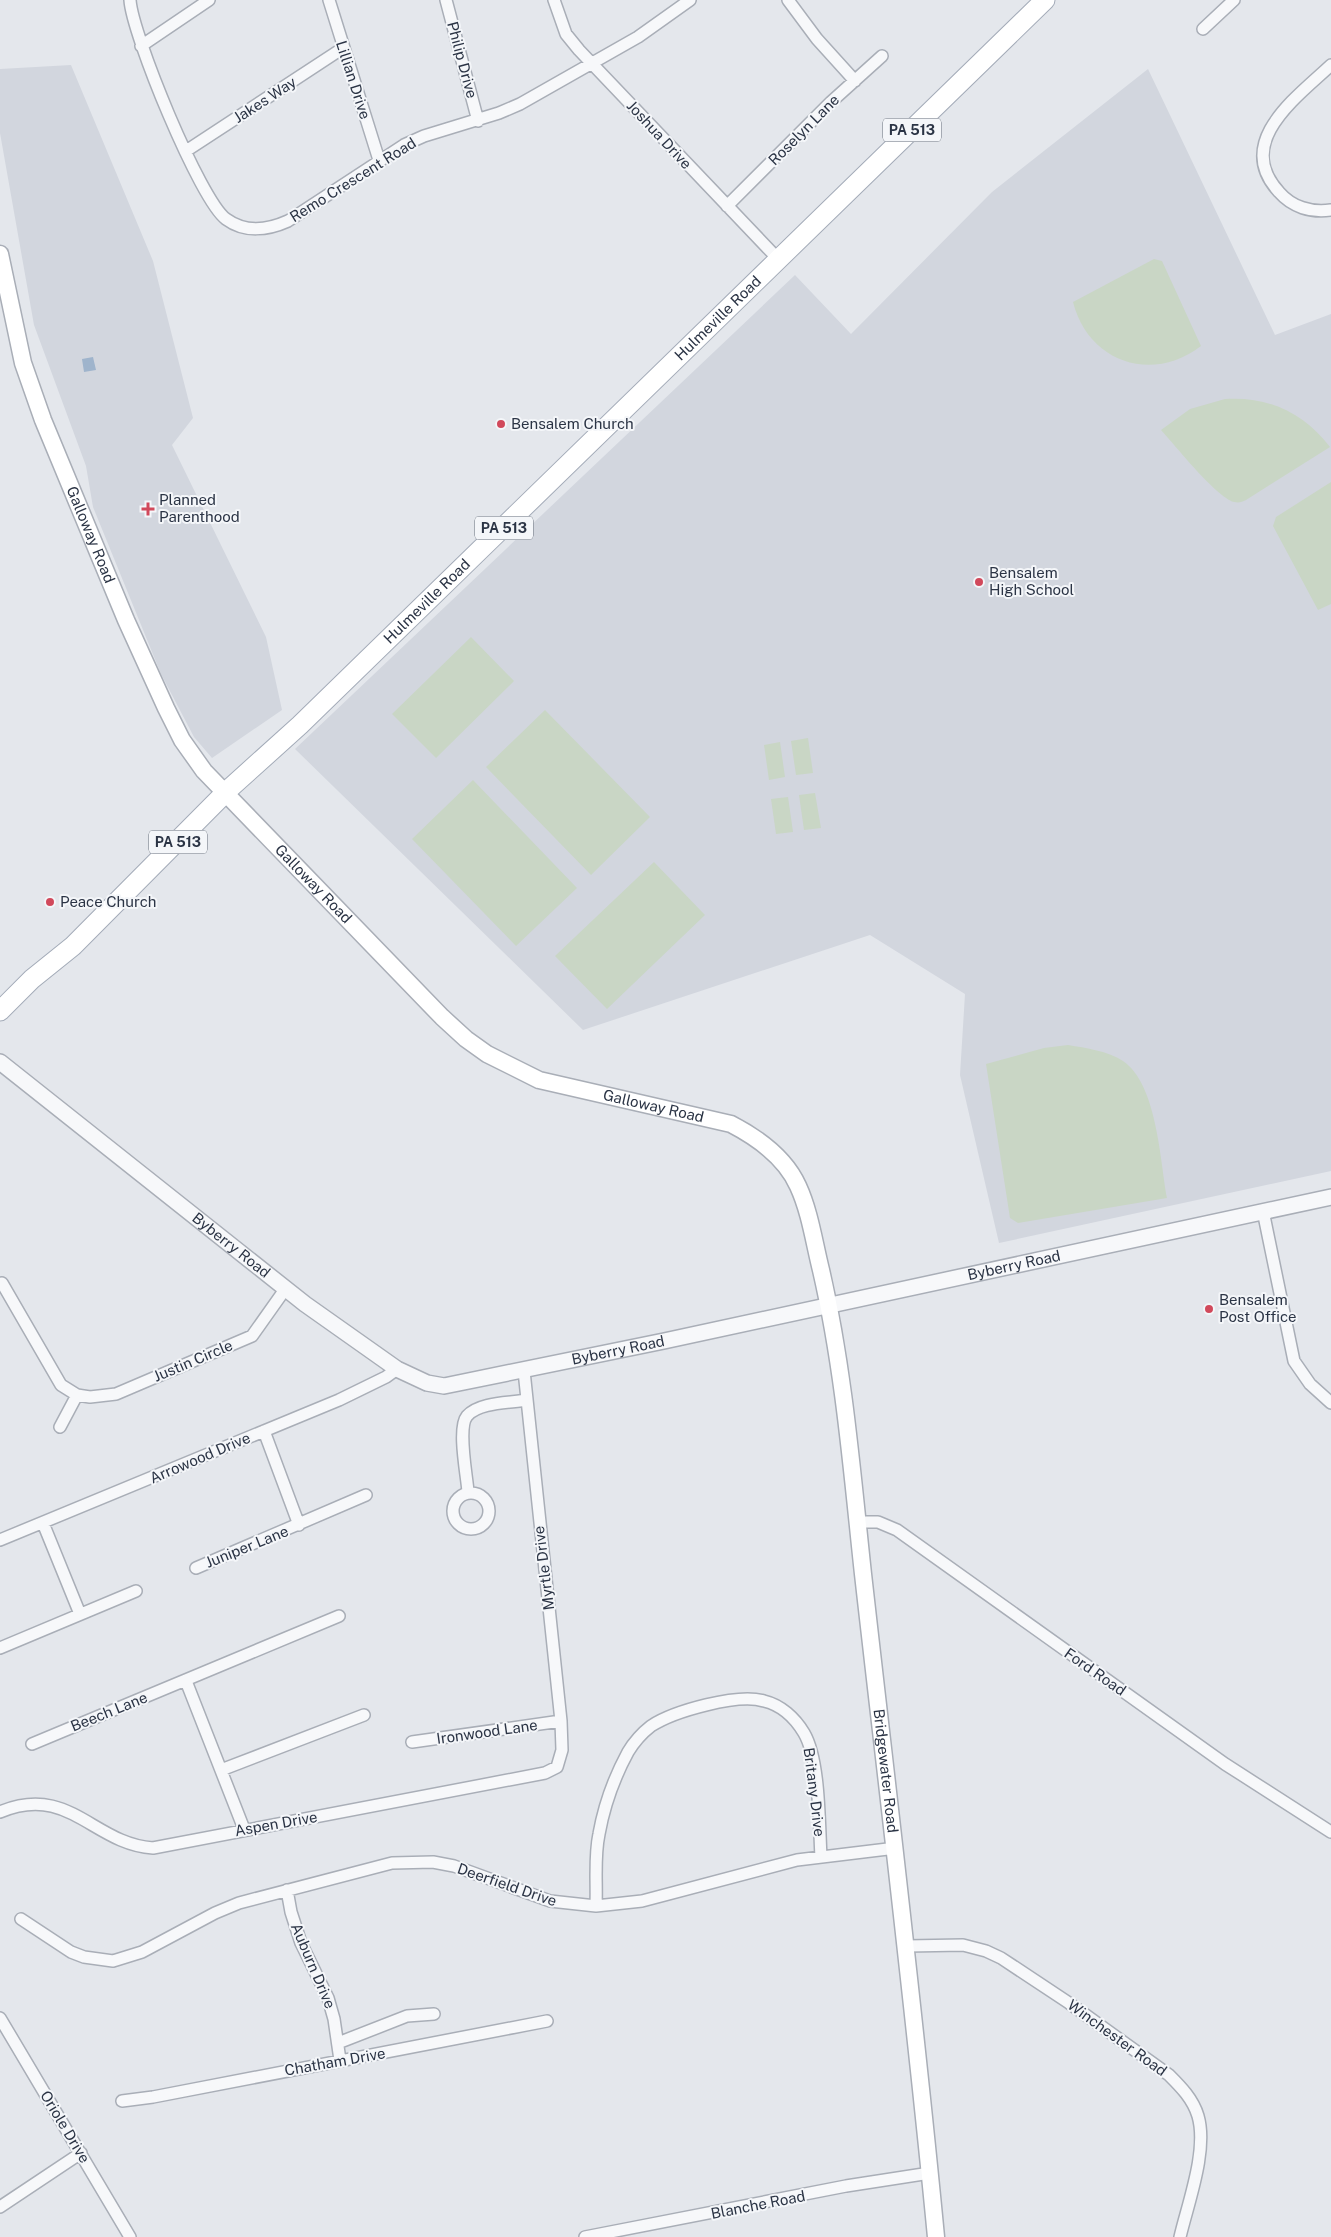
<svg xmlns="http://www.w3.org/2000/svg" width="1331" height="2237" viewBox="0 0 1331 2237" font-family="'Public Sans',sans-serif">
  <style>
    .built { fill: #d2d6de }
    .green { fill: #c9d6c5 }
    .water { fill: #9fb4cc }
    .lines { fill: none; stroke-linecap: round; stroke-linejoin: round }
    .minor-casing { stroke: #a9aeb7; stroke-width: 14 }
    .tertiary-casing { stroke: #a9aeb7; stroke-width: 18 }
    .secondary-casing { stroke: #a9aeb7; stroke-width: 19 }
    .primary-casing { stroke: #a3abb8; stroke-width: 21 }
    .minor { stroke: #f7f8fa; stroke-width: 11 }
    .tertiary { stroke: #f7f8fa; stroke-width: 15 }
    .secondary { stroke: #fff; stroke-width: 16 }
    .primary { stroke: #fff; stroke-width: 19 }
    .poi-dot { fill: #d1495b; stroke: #f4f6f9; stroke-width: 2 }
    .labels { text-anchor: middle; stroke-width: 4; stroke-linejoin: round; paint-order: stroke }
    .shield { fill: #f4f6f9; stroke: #676e7b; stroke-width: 1 }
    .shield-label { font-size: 14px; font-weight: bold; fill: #2b3445 }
    .street-label { font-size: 15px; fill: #2b3445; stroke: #f4f6f9 }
    .poi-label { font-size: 15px; fill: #2b3445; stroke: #f4f6f9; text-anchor: start }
  </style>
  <rect width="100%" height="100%" fill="#e4e7ec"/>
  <path class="built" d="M71 65 153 261 193 418 172 445 266 637 282 710 212 758 194 737 161 674 93 507 86 466 34 325 0 133V69Z
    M1148 69 1275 335 1331 314V1171L999 1243 960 1075 965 994 870 935 583 1030 295 749 795 275 851 334 992 192Z"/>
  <path class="green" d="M1154 259 1162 261 1201 346C1152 384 1088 362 1073 302Z
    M1225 399C1268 396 1304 413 1330 447L1246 500C1242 502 1239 503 1234 502 1216 497 1175 445 1161 430L1190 409Z
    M1331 482V604L1318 610 1273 526 1276 517Z
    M471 637 514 681 436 758 392 714Z
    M545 710 650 817 591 875 486 767Z
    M808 738 813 773 796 775 791 741Z
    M780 742 785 777 769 780 764 745Z
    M473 780 577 888 516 946 412 839Z
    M815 793 821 828 804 830 799 795Z
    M788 797 793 832 776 834 771 799Z
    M654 862 705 915 607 1009 555 956Z
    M1068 1045C1086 1048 1108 1051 1123 1061 1157 1084 1160 1160 1167 1198L1018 1223 1010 1218 986 1064 1044 1048Z"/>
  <path class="water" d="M93 357 96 370 84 372 82 359Z"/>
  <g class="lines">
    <defs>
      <path id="minor" d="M130 0C132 34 200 200 226 219 245 233 268 230 288 221L404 145 424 136 499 113 520 104 638 37 690 0
        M329 0 379 160
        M446 0 478 121
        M554 0 566 34 579 50 779 260
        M788 0 817 39 855 81
        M1203 29 1234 0
        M141 46 209 0
        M1331 65C1297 97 1233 142 1279 192 1292 207 1311 213 1331 210
        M186 151 343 48
        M727 206 831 102 882 56
        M1263 1211 1294 1361 1310 1384 1331 1403
        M2 1283 61 1385 77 1395 90 1397 116 1394 252 1336 286 1288
        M60 1427 77 1395
        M264 1431 299 1525
        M468 1492C467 1476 457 1428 467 1416 479 1402 510 1403 527 1400
        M453 1511a18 18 0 1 1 36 0a18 18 0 1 1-36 0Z
        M858 1522H878L897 1530 1225 1764 1331 1832
        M43 1523 80 1614
        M0 1540 339 1400 386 1377 397 1369
        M196 1568 366 1495
        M0 1648 136 1591
        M186 1681 244 1829
        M412 1742 561 1721
        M32 1744 339 1616
        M221 1770 364 1715
        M0 1812C69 1783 93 1844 153 1848L545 1773 557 1767 562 1750 561 1721 524 1371
        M287 1890 291 1912 301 1943 328 1998 334 2019 340 2060
        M596 1906C597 1882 594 1857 599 1834 604 1806 615 1776 628 1752 634 1742 642 1733 651 1726 674 1711 738 1693 764 1701 781 1705 795 1718 804 1733 820 1760 819 1825 821 1857
        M21 1919 71 1952 84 1957 113 1961 142 1952 215 1913 239 1903 392 1863 433 1862 454 1866 550 1901 596 1906 642 1901 797 1860 896 1848
        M907 1946 963 1945 986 1951 1001 1958 1069 2003 1169 2075C1181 2087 1193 2099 1198 2116 1208 2150 1188 2203 1180 2237
        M0 2018 130 2237
        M338 2043 407 2016 434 2014
        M122 2101 153 2097 547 2021
        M0 2207 81 2153
        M585 2237 846 2186 930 2173"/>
      <g id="tertiary">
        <path id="s1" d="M0 1062 305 1304 397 1369 427 1383 444 1386 664 1341 1331 1197"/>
      </g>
      <g id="secondary">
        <path id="s2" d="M0 254 23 363 43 420 126 620 166 708 182 740 204 771 442 1017 466 1039 487 1054 539 1080 731 1124C758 1138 785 1157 798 1186 810 1212 814 1242 821 1270 844 1370 852 1472 863 1574 888 1795 915 2016 936 2237"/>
      </g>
      <g id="primary">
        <path id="s3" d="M0 1011 32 979 73 946 229 789 300 725 1045 0"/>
      </g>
    </defs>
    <use href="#minor" class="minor-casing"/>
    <use href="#tertiary" class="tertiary-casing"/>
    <use href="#secondary" class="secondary-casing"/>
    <use href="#primary" class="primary-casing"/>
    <use href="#minor" class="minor"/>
    <use href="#tertiary" class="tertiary"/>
    <use href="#secondary" class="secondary"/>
    <use href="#primary" class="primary"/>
  </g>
  <g class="poi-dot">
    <circle cx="501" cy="424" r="5"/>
    <path d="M145.5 501.5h5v5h5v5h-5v5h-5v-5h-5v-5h5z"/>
    <circle cx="979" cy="582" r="5"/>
    <circle cx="50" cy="902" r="5"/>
    <circle cx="1209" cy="1309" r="5"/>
  </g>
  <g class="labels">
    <g class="shield">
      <rect x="883" y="118.5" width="58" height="23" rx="4"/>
      <rect x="475" y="516.5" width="58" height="23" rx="4"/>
      <rect x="149" y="830.5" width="58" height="23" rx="4"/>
    </g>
    <g class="shield-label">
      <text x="912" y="135">PA 513</text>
      <text x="504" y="533">PA 513</text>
      <text x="178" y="847">PA 513</text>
    </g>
    <g class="street-label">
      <text transform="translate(462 60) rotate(75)" y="5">Philip Drive</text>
      <text transform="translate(353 80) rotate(72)" y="5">Lillian Drive</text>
      <text transform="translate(265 100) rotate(-33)" y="5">Jakes Way</text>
      <text transform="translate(804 130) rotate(-45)" y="5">Roselyn Lane</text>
      <text transform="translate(659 135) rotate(47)" y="5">Joshua Drive</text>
      <text transform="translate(353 180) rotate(-32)" y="5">Remo Crescent Road</text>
      <text dy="5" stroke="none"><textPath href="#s3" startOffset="998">Hulmeville Road</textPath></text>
      <text dy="5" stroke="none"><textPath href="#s2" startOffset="296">Galloway Road</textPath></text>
      <text dy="5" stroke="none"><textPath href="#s3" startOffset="592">Hulmeville Road</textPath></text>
      <text dy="5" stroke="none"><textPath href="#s2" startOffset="716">Galloway Road</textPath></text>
      <text dy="5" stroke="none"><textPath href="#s2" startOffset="1135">Galloway Road</textPath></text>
      <text dy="5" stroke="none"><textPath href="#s1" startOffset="295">Byberry Road</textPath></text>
      <text dy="5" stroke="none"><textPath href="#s1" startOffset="1135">Byberry Road</textPath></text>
      <text dy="5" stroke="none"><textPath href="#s1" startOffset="730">Byberry Road</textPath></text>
      <text transform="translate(193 1361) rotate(-23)" y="5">Justin Circle</text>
      <text transform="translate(200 1458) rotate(-23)" y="5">Arrowood Drive</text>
      <text transform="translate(247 1547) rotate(-22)" y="5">Juniper Lane</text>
      <text transform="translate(544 1568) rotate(-97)" y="5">Myrtle Drive</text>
      <text transform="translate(1095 1672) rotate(35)" y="5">Ford Road</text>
      <text transform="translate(109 1712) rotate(-22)" y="5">Beech Lane</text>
      <text transform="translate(487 1732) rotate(-8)" y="5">Ironwood Lane</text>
      <text dy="5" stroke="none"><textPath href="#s2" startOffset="1900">Bridgewater Road</textPath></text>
      <text transform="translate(814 1792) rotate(83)" y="5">Britany Drive</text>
      <text transform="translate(276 1824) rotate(-10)" y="5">Aspen Drive</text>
      <text transform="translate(507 1885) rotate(19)" y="5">Deerfield Drive</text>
      <text transform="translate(313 1966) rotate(67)" y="5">Auburn Drive</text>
      <text transform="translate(1117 2038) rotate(36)" y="5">Winchester Road</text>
      <text transform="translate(335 2062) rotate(-10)" y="5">Chatham Drive</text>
      <text transform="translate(65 2127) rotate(59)" y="5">Oriole Drive</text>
      <text transform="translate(758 2205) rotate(-11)" y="5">Blanche Road</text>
    </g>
    <g class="poi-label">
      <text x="511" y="429">Bensalem Church</text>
      <text x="159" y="505">Planned<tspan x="159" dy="17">Parenthood</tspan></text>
      <text x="989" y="578">Bensalem<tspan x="989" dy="17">High School</tspan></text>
      <text x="60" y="907">Peace Church</text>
      <text x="1219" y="1305">Bensalem<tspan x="1219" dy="17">Post Office</tspan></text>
    </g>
  </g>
</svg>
